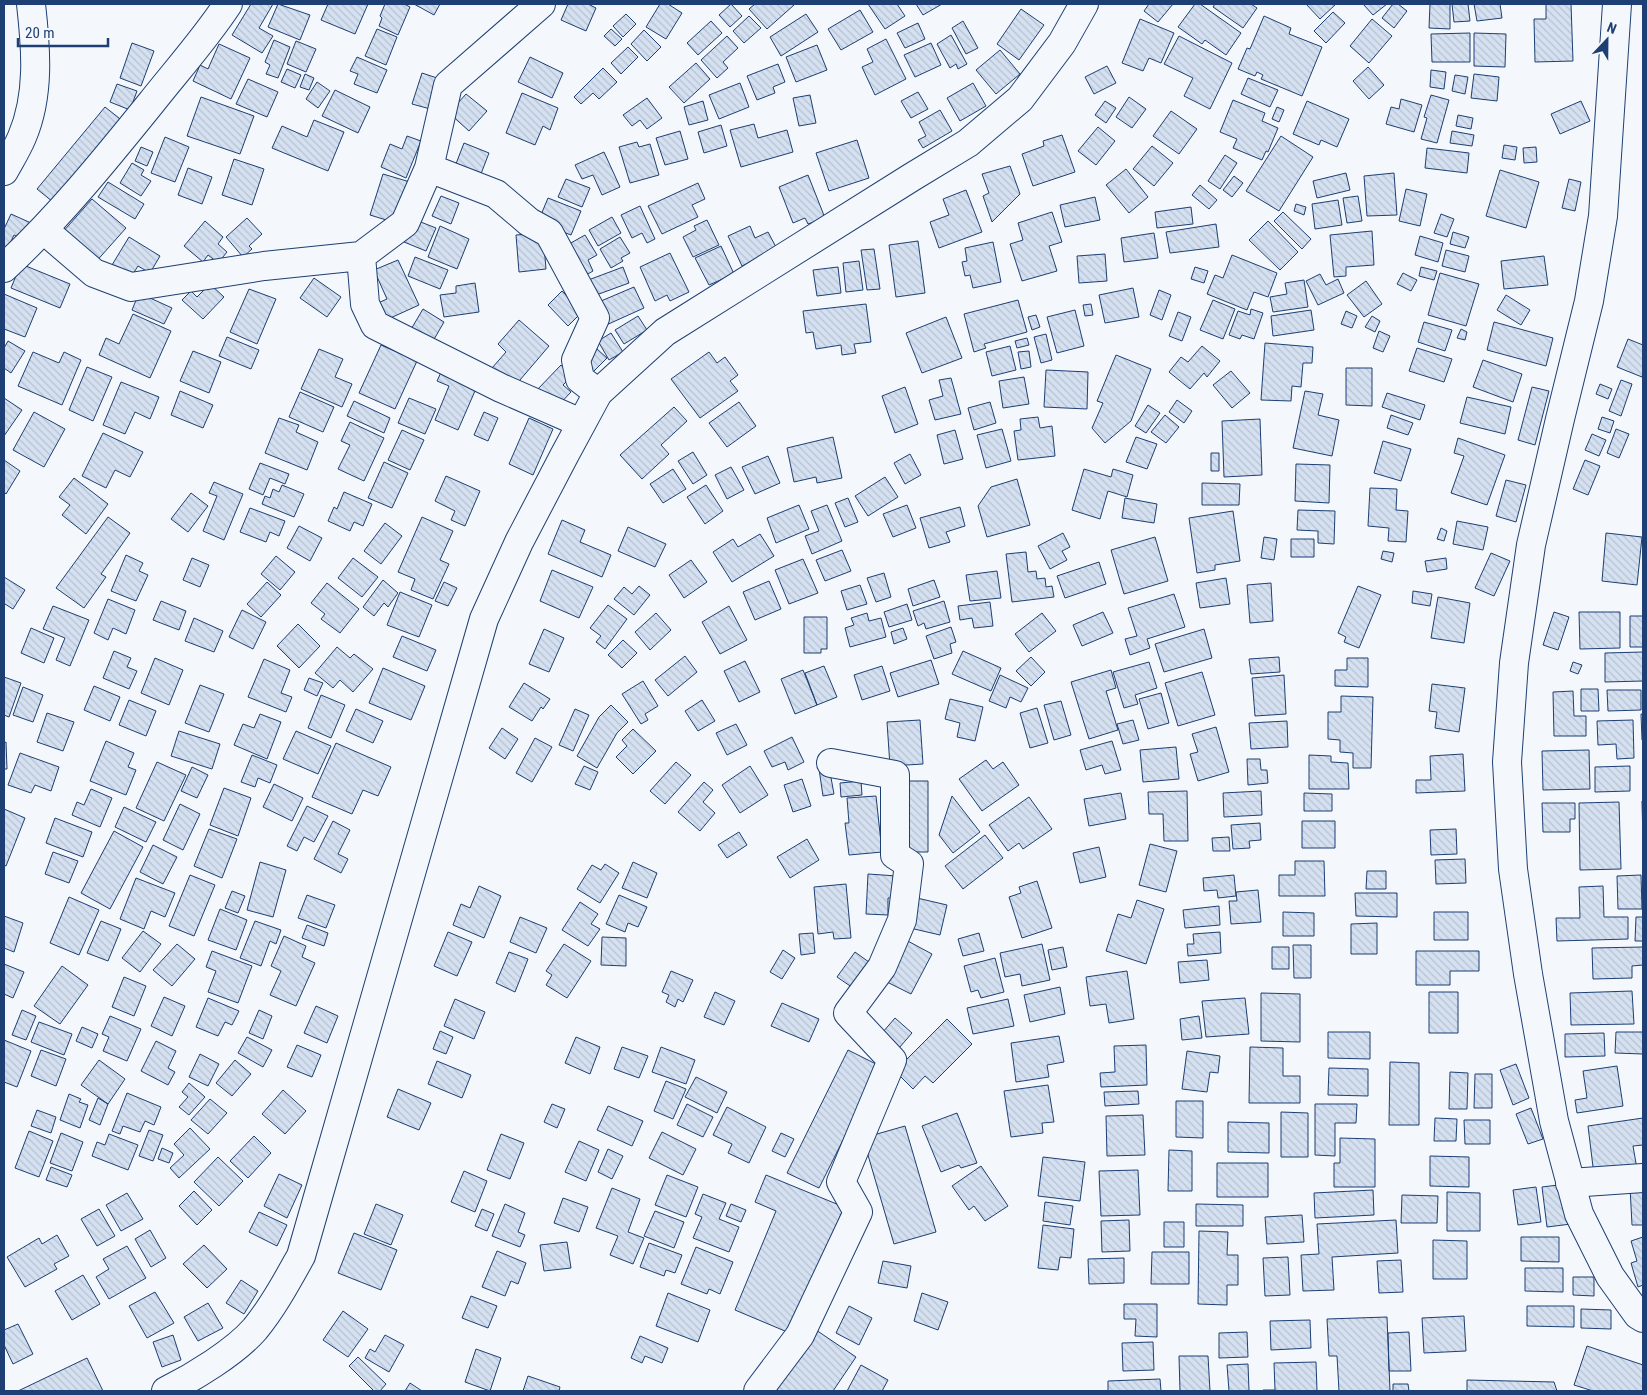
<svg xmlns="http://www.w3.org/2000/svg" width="1647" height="1395" viewBox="0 0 1647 1395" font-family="'Roboto Condensed',sans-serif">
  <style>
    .building { fill: url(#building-back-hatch); stroke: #1d3f73 }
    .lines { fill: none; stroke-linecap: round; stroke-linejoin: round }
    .street-casing { stroke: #1d3f73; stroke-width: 30 }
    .secondary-casing { stroke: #1d3f73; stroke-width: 30 }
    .street { stroke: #f4f7fb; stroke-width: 28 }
    .secondary { stroke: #f4f7fb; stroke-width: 28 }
  </style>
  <defs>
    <pattern id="building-back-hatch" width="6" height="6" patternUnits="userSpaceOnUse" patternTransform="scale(1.25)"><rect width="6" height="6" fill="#d5e0f0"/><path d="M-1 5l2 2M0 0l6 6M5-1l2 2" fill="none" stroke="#b6c1d1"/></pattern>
  </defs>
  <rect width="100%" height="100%" fill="#f4f7fb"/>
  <path class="building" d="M251 4H273L259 28 273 36 262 53 232 35Z
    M278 4 310 15 300 40 268 27Z
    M328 4H368L355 34 321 20Z
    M385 4H404L410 7 398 35 379 26 382 18 380 16Z
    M414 4H440L434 15Z
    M568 4H588L596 8 586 31 561 20Z
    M660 4H668L682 13 666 39 646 27Z
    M731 4 742 16 730 27 719 15Z
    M755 4H793L794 5 767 29 749 9Z
    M868 4H897L905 16 885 29Z
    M916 4H942L923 15Z
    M1149 4H1173L1158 22 1144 11Z
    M1195 4H1200L1241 33 1226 55 1205 40 1202 44 1178 27Z
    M1215 4H1251L1257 8 1243 28 1213 7Z
    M1306 4H1336L1320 19Z
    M1363 4H1387L1373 15Z
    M1393 4H1398L1407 11 1394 28 1382 18Z
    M1430 4H1450V29L1429 28Z
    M1452 4H1468L1470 21 1454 22Z
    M1474 4H1500L1502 18 1477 21Z
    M1546 4H1571L1573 61 1535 62 1534 19H1546Z
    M1021 9 1044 25 1019 60 997 44Z
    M860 10 873 32 841 50 828 29Z
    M1333 12 1345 23 1326 43 1314 31Z
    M626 14 636 24 623 37 613 26Z
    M806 14 818 32 781 56 770 37Z
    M749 16 761 28 744 43 733 31Z
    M1264 16 1291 28 1289 34 1322 47 1302 96 1261 79 1263 75 1257 72 1255 76 1238 69 1247 48 1250 49Z
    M1140 19 1174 33 1161 63 1149 58 1143 71 1122 63Z
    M1372 19 1392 36 1369 63 1350 46Z
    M711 21 722 33 698 55 687 43Z
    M963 21 978 48 966 54 952 28Z
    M918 23 925 39 905 48 897 33Z
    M377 29 397 37 386 65 365 56Z
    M611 29 622 39 615 46 604 36Z
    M644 30 661 47 647 61 631 44Z
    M1470 33V62H1432L1431 34Z
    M1474 33 1506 34 1505 67 1474 66Z
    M951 35 967 64 958 69 956 64 950 68 937 44Z
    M727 36 738 48 723 62 728 68 717 78 701 60Z
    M1179 36 1232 63 1210 109 1184 96 1193 78 1164 64Z
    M886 39 906 79 875 95 862 67 873 62 867 49Z
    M274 40 290 47 278 78 266 74 270 65 265 62Z
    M296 41 316 49 306 72 287 64Z
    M132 43 154 51 141 86 120 78Z
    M931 43 941 65 915 77 904 55Z
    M219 44 250 58 231 99 193 81 200 65 208 69Z
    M817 45 827 70 796 82 786 57Z
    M628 47 638 57 621 74 611 63Z
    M1000 50 1020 74 996 94 976 70Z
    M357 57 387 70 377 93 354 84 358 74 350 71Z
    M530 57 563 73 552 98 518 82Z
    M696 63 710 79 684 103 669 87Z
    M778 64 785 82 773 87 775 93 757 100 747 76Z
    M1107 66 1116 83 1094 94 1085 77Z
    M1368 67 1384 85 1369 99 1353 81Z
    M603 68 617 82 599 99 593 93 581 104 574 97Z
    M287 69 301 75 295 88 281 82Z
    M1431 70 1446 72 1444 89 1430 87Z
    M422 73 443 80 434 110 412 104Z
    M305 74 314 78 309 90 300 87Z
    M1474 74 1499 77 1497 101 1471 98Z
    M1455 75 1468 77 1465 94 1452 91Z
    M1248 78 1278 90 1270 107 1241 94Z
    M248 79 278 92 267 117 236 104Z
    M317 82 330 91 318 108 306 99Z
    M740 83 749 107 719 119 709 95Z
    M973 83 986 106 960 121 947 98Z
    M117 84 137 91 130 110 110 102Z
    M335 90 370 107 358 133 322 116Z
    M918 92 928 109 911 118 901 101Z
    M522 93 558 108 550 130 543 126 535 145 506 133Z
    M466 94 487 111 469 131 449 113Z
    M810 95 816 123 799 126 793 98Z
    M1431 95 1449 100 1437 143 1421 139 1427 118 1424 117Z
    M201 97 254 116 240 154 187 136Z
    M1129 97 1146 109 1132 128 1116 117Z
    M647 98 662 118 647 129 640 120 632 126 623 115Z
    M1401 99 1422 105 1414 132 1386 124 1391 107 1399 109Z
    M1233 100 1265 113 1262 121 1278 128 1268 152 1266 151 1262 160 1233 148 1237 139 1220 132Z
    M703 101 708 120 689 125 684 107Z
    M1105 101 1116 108 1106 123 1095 115Z
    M1307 101 1349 119 1337 147 1321 140 1319 145 1293 134Z
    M1581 101 1590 121 1560 134 1551 114Z
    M105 107 124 122 53 202 37 189Z
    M1277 107 1284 110 1279 122 1272 119Z
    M940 110 952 131 923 148 918 140 926 136 919 122Z
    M1171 111 1197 129 1179 154 1153 136Z
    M1458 115 1473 118 1471 129 1456 126Z
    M314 120 344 132 328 171 272 148 282 126 307 137Z
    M754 124 758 138 787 130 793 152 741 167 730 130Z
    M721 125 727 146 704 153 698 132Z
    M1098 127 1115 141 1096 165 1078 151Z
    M680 131 688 159 665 165 656 138Z
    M1452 131 1474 135 1472 146 1450 143Z
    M1062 135 1075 172 1033 186 1022 154 1044 146 1043 141Z
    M407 136 421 141 406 178 381 167 390 144 402 149Z
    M1281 136 1313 157 1279 211 1246 191Z
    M165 137 189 147 175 182 151 173Z
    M857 140 869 178 829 191 816 153Z
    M637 142 639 147 650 144 659 175 630 183 619 147Z
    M464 143 489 153 479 179 454 169Z
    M1504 145 1517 147 1515 160 1502 158Z
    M1152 146 1173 163 1154 186 1133 169Z
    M141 147 153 152 147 166 135 161Z
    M1536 147 1537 162 1524 163 1523 148Z
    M1427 148 1469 153 1467 173 1425 168Z
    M604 152 620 187 602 195 593 175 582 179 575 165Z
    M1225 155 1237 163 1220 189 1208 181Z
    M234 159 264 169 252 205 222 195Z
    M132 163 144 170 141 175 151 181 141 196 120 183Z
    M1010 166 1020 194 992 222 983 196 989 193 982 174Z
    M188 168 212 177 202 204 178 195Z
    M1126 169 1148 197 1129 213 1106 185Z
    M1500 170 1539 182 1526 228 1486 216Z
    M1346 173 1350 190 1317 198 1313 181Z
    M1394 173 1397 215 1367 216 1364 176Z
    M383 174 410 182 396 223 370 215Z
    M808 175 825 218 808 224 805 218 793 223 779 187Z
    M1234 176 1243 183 1232 197 1223 190Z
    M566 179 590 188 582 207 558 197Z
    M1569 179 1581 182 1575 211 1562 208Z
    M108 182 144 204 135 219 98 197Z
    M698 183 705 199 692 205 698 217 662 234 648 206Z
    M1200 185 1217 200 1209 209 1192 195Z
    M1406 189 1427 194 1420 226 1399 221Z
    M966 190 982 232 939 248 930 222 949 215 943 199Z
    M441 196 459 203 451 224 432 216Z
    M1358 196 1362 221 1347 223 1343 198Z
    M1095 197 1100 220 1065 227 1060 205Z
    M548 198 581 211 571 235 538 222Z
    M92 199 126 228 94 264 61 234Z
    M1338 200 1342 225 1315 229 1312 204Z
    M1296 204 1306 207 1304 215 1294 211Z
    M640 206 655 239 647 243 642 233 632 238 621 215Z
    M1191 207 1193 224 1157 228 1155 212Z
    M1052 212 1062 242 1049 246 1057 271 1022 281 1010 244 1023 240 1018 223Z
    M1283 212 1311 239 1302 249 1274 221Z
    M11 214 31 223 23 239 14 235 4 256V229Z
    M1441 214 1454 219 1447 237 1434 233Z
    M612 217 621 233 598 246 589 230Z
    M247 218 262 234 249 246 252 249 243 257 226 237Z
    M413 219 436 228 426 251 404 242Z
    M707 220 719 245 693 257 683 237 696 230 694 226Z
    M205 221 223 237 218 244 227 252 218 263 208 255 203 262 184 246Z
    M1268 221 1298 252 1280 270 1249 240Z
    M1216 224 1219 247 1170 253 1166 232Z
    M440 226 469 239 457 269 428 257Z
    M750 226 755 238 768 232 777 249 742 266 728 236Z
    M1372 231 1374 265 1346 267V276L1334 277 1330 235Z
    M1453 232 1469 237 1465 248 1450 244Z
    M543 233 546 269 519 272 516 235Z
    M1154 233 1158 258 1124 262 1121 238Z
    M585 235 597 255 588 260 593 271 579 279 562 248Z
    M1420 236 1443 243 1438 262 1415 255Z
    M129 237 160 256 150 273 138 266 131 277 112 265Z
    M620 237 630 253 621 258 623 261 611 268 600 249Z
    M918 241 925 293 896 297 889 245Z
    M993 242 1001 282 973 288 970 275 965 276 962 262 967 261 965 248Z
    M721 246 734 274 709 285 695 258Z
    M874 249 880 289 867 290 861 250Z
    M1446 250 1469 256 1465 272 1442 266Z
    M670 253 689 292 670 301 667 295 655 301 640 267Z
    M1105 254 1107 281 1079 283 1077 256Z
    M1232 255 1277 273 1268 297 1254 292 1247 310 1207 294 1215 275 1223 278Z
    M1544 256 1548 285 1504 289 1501 261Z
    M415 257 448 270 440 289 408 276Z
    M398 260 419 305 386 320 378 303 387 299 374 270Z
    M859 261 863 290 846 292 843 263Z
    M21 264 70 284 60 308 11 288Z
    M623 267 629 283 588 298 583 282Z
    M838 267 841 293 817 296 813 270Z
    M1195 267 1208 271 1204 283 1191 279Z
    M1421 267 1437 271 1434 280 1419 276Z
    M1403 273 1417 280 1411 291 1397 284Z
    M1440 273 1479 284 1466 326 1428 315Z
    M1320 274 1326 285 1338 279 1344 293 1318 305 1306 281Z
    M314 278 341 297 327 317 300 298Z
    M1304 280 1308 307 1273 312 1270 297 1287 294 1285 283Z
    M1366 281 1382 304 1364 317 1347 295Z
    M475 283 479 312 444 317 440 295 456 293V286Z
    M210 284 224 297 203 319 182 300 191 291 197 297Z
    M634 287 644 308 604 326 594 304Z
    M1133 288 1139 317 1105 323 1099 295Z
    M249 289 276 299 257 344 230 332Z
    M1159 290 1171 295 1162 320 1150 315Z
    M562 291 582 312 568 326 548 305Z
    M139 293 172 308 164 324 132 310Z
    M4 294 37 308 25 337 4 329Z
    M1506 295 1530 310 1521 325 1497 310Z
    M1018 300 1027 332 984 344 986 348 974 352 964 314Z
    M1213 300 1235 309 1223 339 1200 330Z
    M866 304 871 342 854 344 856 353 842 355 841 345 816 349 813 332 806 333 803 311Z
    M1091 304 1093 315 1085 316 1083 305Z
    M423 309 444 322 429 348 407 336Z
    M1251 309 1263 313 1254 339 1242 335 1240 339 1229 335 1238 311 1250 315Z
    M1075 310 1084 346 1057 353 1047 317Z
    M1311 310 1314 330 1273 336 1271 316Z
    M1346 311 1357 316 1352 328 1341 324Z
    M1178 312 1191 317 1182 341 1169 336Z
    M133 314 171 331 150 378 99 355 106 338 119 344Z
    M1036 315 1040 327 1032 330 1028 317Z
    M638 316 647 330 624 344 615 330Z
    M1372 316 1380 321 1375 332 1365 327Z
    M946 317 962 358 922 373 906 333Z
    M519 320 549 346 514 387 492 368 506 352 498 344Z
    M1424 322 1452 330 1445 351 1418 342Z
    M1494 322 1553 338 1546 366 1487 350Z
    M1461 329 1467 332 1465 340 1457 338Z
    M1379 331 1390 336 1383 352 1373 348Z
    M611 333 623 352 609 360 598 341Z
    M1046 334 1052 360 1041 363 1034 337Z
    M227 337 259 350 251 369 219 356Z
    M1027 338 1029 345 1017 348 1015 341Z
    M1628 339 1643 345V373L1642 377 1617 367Z
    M8 341 25 351 11 373 4 368V348Z
    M1265 343 1313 347 1312 363H1303L1301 387 1292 386 1291 401 1261 400Z
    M381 345 417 361 395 409 359 393Z
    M1010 346 1016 370 992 376 986 352Z
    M1202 346 1220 361 1207 377 1204 373 1190 389 1169 372 1181 357 1188 362Z
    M1417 348 1452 359 1444 382 1409 371Z
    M319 349 343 359 335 377 352 384 342 407 301 389Z
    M597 349 607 358 590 375 580 365Z
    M193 351 221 362 209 393 180 381Z
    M1029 351 1031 367 1021 369 1018 352Z
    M33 352 59 363 64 352 81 360 62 405 18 386Z
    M709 352 717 363 725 357 738 375 730 381 738 391 700 418 671 379Z
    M1116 355 1151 369 1131 421 1105 443 1092 428 1103 403 1097 401Z
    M1483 360 1522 374 1513 402 1473 387Z
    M561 365 572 376 563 385 571 392 555 409 536 391Z
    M87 367 112 377 93 421 69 410Z
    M443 368 478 384 458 430 435 420 449 386 437 381Z
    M1346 368H1372V406L1346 405Z
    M1046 370 1088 372 1087 409 1044 407Z
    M1231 371 1250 393 1232 408 1213 385Z
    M1024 377 1029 404 1003 408 999 381Z
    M951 378 961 414 935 420 929 400 943 396 939 380Z
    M1621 380 1632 384 1621 416 1609 411Z
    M121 382 159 397 150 419 135 412 125 434 103 425Z
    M1600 384 1612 389 1608 399 1596 394Z
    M905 387 918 424 895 433 882 396Z
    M1532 387 1549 391 1535 445 1518 440Z
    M180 391 213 405 203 428 171 415Z
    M1305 391 1323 394 1318 415 1339 420 1332 456 1293 448Z
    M300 392 334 407 323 432 289 417Z
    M1387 393 1425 405 1420 420 1382 407Z
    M1467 397 1511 407 1505 434 1460 423Z
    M4 398 22 410 4 436Z
    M409 398 436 409 425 434 398 423Z
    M1177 400 1192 411 1184 423 1169 412Z
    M354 401 390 418 384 433 347 416Z
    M739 402 756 426 727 447 709 423Z
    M990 402 996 423 974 430 968 408Z
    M1148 405 1160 413 1146 433 1135 426Z
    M674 407 687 421 661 445 669 454 642 479 620 455Z
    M34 412 65 429 44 467 13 450Z
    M484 412 498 418 488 441 474 435Z
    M1165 415 1179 427 1166 443 1151 432Z
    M1391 415 1413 423 1408 435 1387 428Z
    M1038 417 1040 428 1052 426 1055 456 1018 460 1014 431 1021 430 1020 419Z
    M1602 417 1614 421 1610 433 1598 429Z
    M279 418 299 425 296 432 318 442 307 470 265 453Z
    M529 418 553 429 533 475 509 464Z
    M1260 419 1262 475 1224 477 1222 421Z
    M350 422 384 438 364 481 338 469 350 445 341 441Z
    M1002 429 1011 461 986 468 977 435Z
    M1616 429 1629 434 1619 458 1607 453Z
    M402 430 424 440 410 470 388 460Z
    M955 430 963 459 944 464 937 435Z
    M103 433 143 452 130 477 115 470 106 488 82 476Z
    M1592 434 1606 440 1599 456 1585 450Z
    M833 437 842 478 817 483 816 477 794 482 787 448Z
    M1136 437 1157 444 1147 469 1126 462Z
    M1458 438 1505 455 1487 505 1451 493 1464 456 1454 453Z
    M1383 441 1411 449 1401 481 1374 473Z
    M693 452 707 475 693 484 678 461Z
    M1211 453H1219V471H1211Z
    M910 454 921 475 905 484 894 463Z
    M768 456 780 483 755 494 742 467Z
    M4 460 20 471 6 494 4 492Z
    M1585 460 1600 466 1588 495 1573 489Z
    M384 462 408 473 392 508 368 498Z
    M260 463 289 474 285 484 270 478 263 495 249 489Z
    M1296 464 1330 465 1329 503 1295 501Z
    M731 467 744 490 727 499 715 475Z
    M673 469 686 489 663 503 650 484Z
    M1084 469 1111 477 1113 469 1133 475 1127 497 1108 491 1100 519 1072 510Z
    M446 476 480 491 465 526 451 520 455 511 435 501Z
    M885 477 898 497 868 516 855 496Z
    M74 478 108 504 86 534 62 515 70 505 59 497Z
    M1017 479 1030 525 987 537 978 506 991 487Z
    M1506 480 1526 485 1516 522 1496 516Z
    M214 482 243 494 224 540 203 531 217 496 209 493Z
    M1202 483 1240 484 1239 505H1202Z
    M282 485 304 494 294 517 262 504 265 496 270 498 273 489 279 492Z
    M706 485 723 511 705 524 687 497Z
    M1370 488 1397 489 1396 510 1408 511 1406 542 1388 541 1389 528 1368 526Z
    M344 492 372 504 363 526 354 522 350 531 328 521 334 507 337 509Z
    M191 493 208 506 188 532 171 519Z
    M848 498 858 522 845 527 835 503Z
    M1125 498 1157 504 1154 523 1122 518Z
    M799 505 809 529 776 543 767 518Z
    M827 505 842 541 812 554 805 536 819 531 811 511Z
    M907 505 916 528 893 537 883 514Z
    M960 507 965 526 946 532 950 542 929 548 920 518Z
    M250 508 285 521 279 536 270 532 266 542 240 532Z
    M1298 510 1335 511 1334 544 1318 543V531L1297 530Z
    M1233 511 1240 561 1215 565V570L1197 573 1189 518Z
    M108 517 130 533 101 574 106 577 84 608 56 588Z
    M422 517 453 531 440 560 449 564 433 599 411 590 415 579 398 572Z
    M562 520 585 530 580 542 611 555 602 577 548 554Z
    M1457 521 1488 527 1483 550 1453 544Z
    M385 523 402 536 381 564 364 551Z
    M299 526 322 538 310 561 287 548Z
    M628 527 666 544 655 567 618 551Z
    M1441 528 1447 531 1444 541 1437 539Z
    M1063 533 1070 547 1062 551 1067 560 1050 569 1038 546Z
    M1606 533 1642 537 1637 585 1602 581Z
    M760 534 774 556 732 582 713 552 733 539 738 547Z
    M1155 537 1168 581 1124 594 1111 550Z
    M1264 537 1277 539 1274 560 1261 558Z
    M1291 539H1314V557H1291Z
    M842 550 851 571 825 581 816 560Z
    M1383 551 1394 553 1392 562 1381 559Z
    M1026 552 1028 572 1036 571 1037 579 1045 578 1046 587 1052 586 1054 597 1012 602 1006 554Z
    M1491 553 1510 561 1494 596 1475 588Z
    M126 555 143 563 139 571 148 575 136 601 111 591Z
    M276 556 295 572 280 590 261 574Z
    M192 558 209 565 200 587 183 580Z
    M353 558 378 577 362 597 338 578Z
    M1446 558 1447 569 1427 572 1425 561Z
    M803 559 818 593 789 604 775 570Z
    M691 560 707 582 684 598 669 575Z
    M1099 562 1106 584 1065 598 1057 576Z
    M552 570 593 587 579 618 540 601Z
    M997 571 1001 598 970 601 966 575Z
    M884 573 891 597 876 602 867 578Z
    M4 577 25 590 13 609 5 604 4 606Z
    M1226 578 1230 604 1200 608 1196 583Z
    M383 580 398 593 388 607 384 603 374 616 363 607Z
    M934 580 940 597 913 606 908 589Z
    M769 581 781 609 755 620 743 592Z
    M267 582 281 595 261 617 247 604Z
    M444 582 457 588 448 606 435 601Z
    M327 583 359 609 340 633 321 619 325 614 311 603Z
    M1271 583 1273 621 1250 623 1247 585Z
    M860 585 867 604 847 610 841 591Z
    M639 586 650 595 634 615 614 599 624 587 632 594Z
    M1358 586 1381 595 1359 648 1344 642 1346 637 1338 633Z
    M1413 591 1432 594 1430 606 1412 603Z
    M400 592 432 605 419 637 387 625Z
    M1174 594 1185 627 1147 639 1150 648 1130 655 1125 639 1137 636 1128 608Z
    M1438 597 1470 603 1464 643 1431 638Z
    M108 599 135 610 126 634 113 628 108 640 94 633Z
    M161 601 186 611 179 630 153 620Z
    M944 601 950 622 926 629 924 623 918 626 913 611Z
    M990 602 993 626 974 628 972 618 960 620 958 606Z
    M907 604 912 620 889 627 884 612Z
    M608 605 627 619 605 649 596 642 601 636 590 628Z
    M53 606 89 620 70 666 56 660 65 638 43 629Z
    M729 606 747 640 720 654 702 622Z
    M242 610 266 622 253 649 229 637Z
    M1103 612 1113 633 1082 646 1073 625Z
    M1554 612 1569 617 1558 650 1543 645Z
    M1579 612H1620V648L1580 649Z
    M656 613 671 630 650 650 635 632Z
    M867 613 869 621 881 618 886 637 850 647 845 628 854 625 851 618Z
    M1042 613 1056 631 1029 652 1015 634Z
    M1630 616H1643V647H1630Z
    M804 617H827V649H821V653H804Z
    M194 618 223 631 214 652 185 641Z
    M298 624 320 646 299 668 277 646Z
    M951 627 956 642 950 644 952 653 934 659 926 636Z
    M31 628 54 638 44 663 21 653Z
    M903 628 907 639 894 644 891 632Z
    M544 629 564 638 549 672 529 664Z
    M1204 629 1212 658 1164 672 1155 644Z
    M402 636 436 650 427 671 393 657Z
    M623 640 637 653 622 668 608 655Z
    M337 647 350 658 354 654 373 669 353 692 340 680 333 688 315 673Z
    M114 651 131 658 127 667 137 671 129 689 103 678Z
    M963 651 1001 668 991 691 952 674Z
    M1643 652V681L1605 682V653Z
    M685 656 697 672 668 696 655 680Z
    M1031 657 1045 672 1031 686 1016 671Z
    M1279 657 1280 672 1251 674 1249 659Z
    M155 658 183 670 169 705 141 693Z
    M1347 658H1368V687L1335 686V670H1347Z
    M264 659 290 670 281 693 292 697 286 712 248 697Z
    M931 660 939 684 898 697 890 673Z
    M745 661 760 692 739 702 724 671Z
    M1149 662 1157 688 1135 695 1138 704 1124 708 1113 672Z
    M1573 662 1582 665 1578 674 1570 671Z
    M824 666 837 697 817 705 805 673Z
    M882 666 890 691 862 700 854 675Z
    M383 668 425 686 411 720 369 703Z
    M803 670 817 705 795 714 781 679Z
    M1111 670 1116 688 1106 691 1118 730 1089 739 1071 682Z
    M1202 672 1215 715 1178 726 1165 683Z
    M1000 675 1028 688 1021 702 1010 697 1006 708 989 701Z
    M1284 675 1286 714 1255 716 1252 678Z
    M4 677 21 683 9 717 4 715Z
    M309 678 323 683 317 696 304 690Z
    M643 681 658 706 645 714 648 720 641 724 622 694Z
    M524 683 550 699 543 709 541 707 532 721 509 707Z
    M1432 684 1465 688 1459 732 1435 728 1437 712 1429 711Z
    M200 685 224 694 209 732 185 723Z
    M94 686 120 697 110 721 84 710Z
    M23 687 43 695 33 722 13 715Z
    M1581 689H1598L1599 711H1581Z
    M1607 690H1641V710L1608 711Z
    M1573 691 1574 716H1586V736H1554L1553 692Z
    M1161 693 1169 723 1148 729 1139 699Z
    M321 695 345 705 331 738 308 728Z
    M1341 696 1373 697 1371 768H1353V753L1340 752V740L1328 739V712H1341Z
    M950 699 983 707 975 741 957 737 960 723 945 719Z
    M129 700 156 711 146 736 119 725Z
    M702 700 715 721 698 731 685 711Z
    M1061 701 1071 735 1054 740 1044 705Z
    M611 705 628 722 617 733 597 768 577 756 599 717Z
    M1037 708 1048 743 1030 748 1020 713Z
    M356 709 383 721 373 743 346 731Z
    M575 709 589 715 573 751 559 745Z
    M47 713 74 722 63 751 37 742Z
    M260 714 281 722 267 759 234 745 243 724 254 728Z
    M1641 714H1643V740H1642Z
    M920 720 923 764 890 766 887 722Z
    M1133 720 1139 740 1123 744 1117 724Z
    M1633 720 1634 758 1617 759 1616 744 1598 745 1597 721Z
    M1287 721 1288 747 1251 749 1249 723Z
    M736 724 747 745 727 755 716 733Z
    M1216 727 1229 772 1198 781 1190 754 1198 752 1192 734Z
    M502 728 518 739 505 759 489 748Z
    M633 729 656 751 633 774 616 757 627 746 622 740Z
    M179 731 220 744 212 769 171 756Z
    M296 731 331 746 318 774 283 759Z
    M792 737 804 762 788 770 785 762 772 767 764 751Z
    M535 738 552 747 532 782 516 773Z
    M106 741 134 753 128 767 136 770 126 795 90 781Z
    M1112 741 1121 770 1105 774 1102 765 1086 770 1080 750Z
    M6 742 7 769H4V743Z
    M336 743 391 767 378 796 363 790 352 814 312 797Z
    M1176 747 1179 779 1143 782 1140 750Z
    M1589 750 1590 789 1543 790 1542 751Z
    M20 753 59 767 51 791 35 785 31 793 8 785Z
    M1463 754 1465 791 1416 793V780H1431L1430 756Z
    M252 755 277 765 270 783 258 778 255 787 241 782Z
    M1309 755 1331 756V762L1348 763 1349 789H1309Z
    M1247 759H1260L1261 770H1267L1268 783 1248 785Z
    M986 760 993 769 1003 762 1019 785 982 811 959 779Z
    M157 762 186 775 164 821 136 808Z
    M676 762 691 775 665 804 650 791Z
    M584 766 598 772 590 790 575 784Z
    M750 766 768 795 740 813 722 785Z
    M1630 766V791L1595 792V767Z
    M192 767 208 775 197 798 181 791Z
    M829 767 834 794 823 796 819 769Z
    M802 779 811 806 793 812 784 785Z
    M861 781 862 795 841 797 840 783Z
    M901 781H928V852H901Z
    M704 782 713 790 703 802 715 813 700 831 678 812Z
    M274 784 303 798 292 821 263 807Z
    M224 788 251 798 238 836 210 825Z
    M91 789 112 798 100 827 72 815 77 802 84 805Z
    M1187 791 1188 841H1164L1163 814H1149L1148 792Z
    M1261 791 1262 815 1224 817 1223 793Z
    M1121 793 1126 819 1089 826 1084 799Z
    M1304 793 1332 794V811H1304Z
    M876 796 882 852 849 855 845 823H849L847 798Z
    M952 796 980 832 953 853 939 835Z
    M1029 797 1052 829 1023 849 1019 843 1008 851 989 825Z
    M1642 801H1643V841Z
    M1619 802 1621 869 1580 870 1579 803Z
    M1542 803H1575V819H1570V832H1543Z
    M180 804 200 814 183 850 163 840Z
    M307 806 328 816 314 842 304 837 297 851 287 846Z
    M124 807 156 822 146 842 115 827Z
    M4 809 25 818 6 866 4 865Z
    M55 818 92 832 83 857 46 843Z
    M333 821 350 830 338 854 348 859 341 873 314 859Z
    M1302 821H1335V848H1302Z
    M1260 823 1261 840 1249 841 1250 848 1233 849 1231 825Z
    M209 829 237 839 222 878 194 866Z
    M1456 829 1457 854 1431 855 1430 830Z
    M114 831 143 847 110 909 81 893Z
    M739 832 747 845 727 858 718 845Z
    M985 835 1003 858 963 889 945 866Z
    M1229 837 1230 851H1213L1212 838Z
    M807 839 819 860 790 878 777 857Z
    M1150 844 1177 851 1166 892 1139 885Z
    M153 845 177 857 163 884 140 872Z
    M1099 847 1106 877 1080 883 1073 853Z
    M53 852 78 861 69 883 45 874Z
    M1465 859 1466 883 1436 884 1435 860Z
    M1295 861H1324L1325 896H1279V875H1295Z
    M260 862 286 870 273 917 247 910Z
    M633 862 657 873 647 898 622 888Z
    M605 864 619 873 600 903 577 889 592 865 601 870Z
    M1367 871H1386V889H1366Z
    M868 874 897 876 896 898H888V915L866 914Z
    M190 875 215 885 194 936 169 926Z
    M1234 875 1236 896 1218 898 1217 890 1204 891 1203 878Z
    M1641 875 1642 909H1618L1617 876Z
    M136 878 175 893 165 917 151 911 144 929 120 919Z
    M1037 881 1052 928 1022 938 1009 897 1021 893 1019 887Z
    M846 884 851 938 834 939 833 932 818 934 814 887Z
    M479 886 501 896 484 938 453 925 461 904 470 908Z
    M1603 886 1604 917H1628V939L1557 941 1556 918H1580L1579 887Z
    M1258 890 1261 922 1231 924 1229 901H1237L1236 892Z
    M232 891 245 896 238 913 225 908Z
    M1355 893H1397V917L1356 916Z
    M307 895 335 905 326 928 298 918Z
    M619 895 647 907 638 927 628 923 625 932 606 924Z
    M69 897 99 910 79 955 50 943Z
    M917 898 947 905 940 935 910 928Z
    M1137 900 1164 909 1146 964 1106 951 1118 914 1131 918Z
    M580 902 598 914 591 924 600 929 588 946 562 930Z
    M1219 906 1220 925 1185 928 1183 910Z
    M220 909 247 920 236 950 208 940Z
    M1283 912 1314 913V936H1283Z
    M1434 912H1468V940H1434Z
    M4 916 23 923 14 952 4 948Z
    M520 917 547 928 536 953 510 942Z
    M1636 917H1643V941H1635Z
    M101 921 121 929 108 961 87 953Z
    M255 921 281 930 276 944 270 941 261 966 240 958Z
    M1377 923V954H1351V924Z
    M307 925 328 933 324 946 302 938Z
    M143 931 161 944 140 972 122 958Z
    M448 932 472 942 457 976 434 966Z
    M1220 932 1221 953 1188 956 1187 944H1194L1193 934Z
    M813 933 815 953 801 955 799 934Z
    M979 933 984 951 963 956 958 939Z
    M284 936 306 946 302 957 315 963 296 1006 270 995 281 971 271 966Z
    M602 937 626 938V966L601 965Z
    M904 939 932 954 911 994 883 980Z
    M177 944 195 959 172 986 153 970Z
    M564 944 591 961 567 998 546 985 552 975 546 971Z
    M1042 944 1050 980 1022 986 1020 974 1005 977 1000 953Z
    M1293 945H1311V978H1294Z
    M1063 947 1067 967 1052 970 1048 950Z
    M1272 947H1289V969H1272Z
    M1643 947V965L1632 966V978L1593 979 1592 948Z
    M783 950 795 958 782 979 770 972Z
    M212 951 252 966 238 1003 208 992 216 971 206 967Z
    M1416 951H1479V971H1450V985H1416Z
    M509 952 528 959 515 992 496 983Z
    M855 952 873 965 856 990 837 977Z
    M995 958 1004 992 981 998 978 990 971 992 964 966Z
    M1207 960 1209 980 1180 983 1178 962Z
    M4 964 24 972 13 998 4 994Z
    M62 966 88 985 60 1024 34 1006Z
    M671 971 693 980 683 1002 678 999 675 1007 666 1002 669 995 662 992Z
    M1127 971 1134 1019 1109 1023 1106 1004 1090 1006 1086 977Z
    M124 977 146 986 134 1016 112 1007Z
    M1060 987 1065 1014 1030 1022 1024 995Z
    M1632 991 1634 1024 1571 1025 1570 993Z
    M715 992 735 1001 724 1025 704 1017Z
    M1429 992H1458V1033H1429Z
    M1261 993 1300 994V1042L1261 1041Z
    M164 997 185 1006 172 1036 151 1026Z
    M208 998 239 1011 232 1025 225 1022 218 1036 196 1027Z
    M1245 998 1249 1034 1206 1037 1202 1001Z
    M455 999 485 1012 474 1039 444 1026Z
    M1008 999 1014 1026 973 1034 967 1008Z
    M782 1003 819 1019 809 1042 771 1026Z
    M316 1006 338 1016 327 1043 304 1033Z
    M22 1010 36 1016 26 1040 12 1035Z
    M259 1010 272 1016 263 1039 249 1033Z
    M110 1016 141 1029 127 1061 103 1051 109 1037 102 1034Z
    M1199 1016 1202 1038 1182 1040 1180 1019Z
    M895 1018 912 1033 893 1055 876 1040Z
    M947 1019 972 1044 933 1083 925 1076 913 1089 895 1071Z
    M39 1022 72 1034 64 1055 31 1042Z
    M82 1027 98 1034 92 1048 76 1041Z
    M440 1031 453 1037 446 1054 433 1049Z
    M1328 1032H1370V1059L1328 1058Z
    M1616 1032H1643V1054L1615 1053Z
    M1604 1033 1605 1056 1565 1057V1034Z
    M1059 1036 1064 1062 1047 1065 1049 1077 1016 1082 1011 1043Z
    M247 1037 272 1050 263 1067 238 1053Z
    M576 1037 600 1047 590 1074 565 1063Z
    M4 1040 31 1051 17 1087 4 1082Z
    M156 1041 176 1051 168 1068 175 1072 168 1085 141 1071Z
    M297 1045 321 1055 312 1077 287 1067Z
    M1146 1045 1147 1085 1101 1087 1100 1073 1115 1072 1114 1046Z
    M622 1047 648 1056 639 1078 614 1069Z
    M661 1047 695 1060 686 1084 652 1072Z
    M1250 1047 1283 1048V1076H1300V1103H1249Z
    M41 1050 66 1059 56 1086 31 1076Z
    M848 1050 880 1066 819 1188 787 1173Z
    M1187 1051 1220 1056 1218 1073 1210 1072 1207 1092 1182 1089Z
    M200 1054 219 1064 208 1086 189 1077Z
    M99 1060 125 1079 108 1104 81 1085Z
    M235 1060 251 1074 232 1096 216 1083Z
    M437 1061 471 1075 462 1098 428 1084Z
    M1390 1062 1419 1063V1125H1389Z
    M1516 1064 1529 1098 1513 1105 1500 1070Z
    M1617 1066 1623 1106 1577 1113 1575 1100 1587 1098 1583 1071Z
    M1329 1068 1368 1069V1096L1328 1095Z
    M1450 1072 1468 1073 1467 1109H1449Z
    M1475 1074H1492V1108H1474Z
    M696 1077 727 1092 717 1113 685 1097Z
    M666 1081 686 1089 673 1119 654 1111Z
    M189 1083 205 1097 189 1115 179 1107 188 1097 182 1092Z
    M1048 1085 1054 1122 1042 1123 1043 1133 1011 1137 1004 1091Z
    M398 1089 431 1103 419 1130 387 1117Z
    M283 1090 306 1111 285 1134 262 1114Z
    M1138 1091 1139 1104 1105 1106 1104 1092Z
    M127 1093 161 1107 154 1125 145 1121 140 1132 123 1126 120 1134 112 1131Z
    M69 1094 81 1099 79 1102 88 1105 80 1128 60 1120Z
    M98 1098 108 1104 100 1125 89 1120Z
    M210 1099 227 1113 208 1134 191 1120Z
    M1176 1101H1203V1138L1176 1137Z
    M552 1104 565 1109 557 1128 544 1122Z
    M687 1104 713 1117 703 1137 677 1125Z
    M1315 1104H1357L1356 1123H1335V1156L1315 1155Z
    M608 1106 643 1121 632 1146 597 1130Z
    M727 1107 766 1127 749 1163 728 1153 732 1144 713 1135Z
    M1531 1108 1543 1139 1528 1144 1516 1114Z
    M37 1110 56 1117 51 1133 31 1126Z
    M1281 1112 1308 1113V1157H1281Z
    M957 1113 977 1163 961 1168 959 1165 941 1172 922 1126Z
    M1143 1115 1145 1155 1107 1156 1106 1116Z
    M1435 1118 1457 1119 1456 1141H1434Z
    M1643 1118V1145L1633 1146 1637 1169 1594 1175 1588 1126Z
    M1464 1120H1490V1144H1465Z
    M1228 1122 1269 1123V1153L1228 1152Z
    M905 1126 936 1232 894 1244 863 1138Z
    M190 1128 210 1149 179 1178 170 1168 184 1155 174 1144Z
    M149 1130 163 1135 153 1161 139 1156Z
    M29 1131 53 1141 39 1177 15 1168Z
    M662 1132 696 1149 683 1175 649 1158Z
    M61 1133 83 1142 72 1171 50 1163Z
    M781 1133 794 1139 785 1157 772 1151Z
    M109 1134 138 1145 128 1170 92 1156 97 1142 105 1145Z
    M501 1134 524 1143 510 1179 487 1170Z
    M254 1136 271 1153 248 1178 230 1161Z
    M1340 1138 1375 1139V1187H1334V1163H1340Z
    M579 1141 599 1150 586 1181 565 1172Z
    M162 1148 173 1153 169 1163 158 1159Z
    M608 1149 623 1156 612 1179 598 1172Z
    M1169 1150 1192 1151V1191H1168Z
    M1430 1156 1469 1157V1187L1430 1186Z
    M218 1157 243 1181 219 1206 194 1182Z
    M1043 1157 1085 1162 1080 1201 1038 1196Z
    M1217 1163H1268V1197H1217Z
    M981 1166 1008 1206 985 1221 974 1206 969 1210 952 1186Z
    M51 1167 72 1175 67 1187 46 1180Z
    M1138 1170 1140 1215 1101 1216 1099 1171Z
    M464 1171 487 1181 475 1212 451 1202Z
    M279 1174 302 1185 287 1218 264 1206Z
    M667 1175 698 1187 686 1217 655 1205Z
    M766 1175 844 1207 792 1334 735 1310 776 1211 755 1202Z
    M1566 1184 1571 1224 1547 1227 1542 1187Z
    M1643 1186V1225H1632L1630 1187Z
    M1536 1187 1541 1222 1518 1225 1513 1190Z
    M612 1188 640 1199 628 1232 644 1238 633 1264 610 1255 618 1236 596 1228Z
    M1373 1190 1374 1215 1315 1218 1314 1193Z
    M194 1191 212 1210 197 1225 179 1206Z
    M1447 1192 1480 1193V1231H1447Z
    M127 1193 143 1219 121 1231 106 1205Z
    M703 1194 726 1203 719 1219 739 1227 729 1252 693 1238 702 1217 695 1214Z
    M1402 1195 1438 1196 1437 1223H1401Z
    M563 1198 588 1207 579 1232 554 1223Z
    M1045 1202 1073 1206 1070 1225 1043 1221Z
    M376 1204 403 1215 391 1245 364 1234Z
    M505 1204 525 1213 518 1232 525 1235 520 1247 492 1236Z
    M731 1204 746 1210 741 1222 726 1216Z
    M1196 1204 1243 1205V1226H1196Z
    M99 1209 115 1236 97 1246 81 1219Z
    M482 1209 494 1214 487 1231 475 1226Z
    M655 1211 684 1222 674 1248 644 1236Z
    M259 1212 287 1225 277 1246 249 1232Z
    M1302 1215 1304 1242 1267 1244 1265 1217Z
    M1129 1220 1130 1251 1102 1252 1101 1221Z
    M1396 1220 1398 1253 1332 1257 1334 1290 1303 1291 1301 1255 1319 1254 1317 1224Z
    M1164 1222H1184V1247H1164Z
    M1043 1225 1074 1229 1071 1258 1060 1257 1058 1270 1038 1268Z
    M150 1230 166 1258 151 1267 135 1239Z
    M1199 1231 1228 1232 1227 1255H1238V1285H1227V1305L1198 1304Z
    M354 1233 397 1250 381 1290 338 1273Z
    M57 1235 69 1256 54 1264 57 1269 25 1287 7 1257 39 1238 42 1244Z
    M1521 1237H1559V1262L1521 1261Z
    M1643 1237V1285L1638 1287 1631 1263 1637 1261 1631 1241Z
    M1433 1240 1467 1241V1279H1433Z
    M567 1242 571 1268 544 1271 540 1245Z
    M649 1243 682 1255 675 1273 666 1270 664 1276 640 1267Z
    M204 1245 227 1269 207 1288 183 1264Z
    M127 1246 146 1278 109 1299 96 1277 109 1269 103 1259Z
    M696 1247 733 1262 720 1294 709 1289 707 1294 681 1284Z
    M497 1251 526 1263 518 1284 511 1281 505 1296 482 1287Z
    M1152 1252H1189V1284H1151Z
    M1288 1257 1290 1295 1265 1296 1263 1258Z
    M1124 1258V1283L1089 1284 1088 1259Z
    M1401 1260 1403 1292 1379 1293 1377 1261Z
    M883 1261 911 1266 907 1288 878 1283Z
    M1525 1268H1563V1292L1525 1291Z
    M83 1275 100 1304 72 1320 55 1291Z
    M1573 1277H1594V1296L1573 1295Z
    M241 1280 258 1291 244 1314 226 1303Z
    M155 1292 174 1323 147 1338 129 1306Z
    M668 1293 710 1310 698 1342 656 1326Z
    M922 1293 948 1302 938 1330 914 1321Z
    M471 1296 497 1306 488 1328 462 1318Z
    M208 1303 223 1328 198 1341 184 1317Z
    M1124 1304H1157V1337L1135 1336 1136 1319H1124Z
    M849 1306 872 1318 859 1345 836 1333Z
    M1527 1306H1574V1327L1527 1326Z
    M1581 1309 1611 1310V1329L1581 1328Z
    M343 1311 368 1329 348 1357 323 1340Z
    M1464 1316 1466 1351 1424 1353 1422 1318Z
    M1387 1317 1390 1391H1339L1337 1356H1329L1327 1319Z
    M1310 1320 1311 1348 1271 1350 1270 1321Z
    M18 1324 33 1354 13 1364 4 1345V1330Z
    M816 1330 856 1357 833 1391H776Z
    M1247 1332 1248 1357 1219 1358V1333Z
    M1409 1332 1411 1371H1389L1388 1333Z
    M173 1335 181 1360 162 1367 153 1342Z
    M385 1335 404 1345 389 1372 365 1358 370 1349 375 1352Z
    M640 1336 668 1348 662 1363 645 1356 642 1363 631 1358Z
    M1153 1342 1154 1370 1123 1371 1122 1343Z
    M1587 1346 1643 1365V1391H1593L1574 1385Z
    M476 1349 501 1358 490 1391 465 1382Z
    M1179 1356H1208L1210 1391H1180Z
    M358 1357 386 1384 380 1391H374L349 1366Z
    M87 1358 103 1391H18Z
    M1316 1362 1317 1391H1263V1390H1275L1274 1363Z
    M1248 1364 1249 1391H1229L1227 1365Z
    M861 1365 888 1380 882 1391H847Z
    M528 1376 560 1387 559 1391H523Z
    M1160 1379 1161 1391H1108V1381Z
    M1467 1380 1554 1382 1557 1391H1467Z
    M410 1383 422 1391H405Z
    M1393 1384H1408L1409 1391H1393Z"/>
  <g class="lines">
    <defs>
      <path id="street" d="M541 4 448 85 429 168 496 194 529 222 549 233 595 318 576 360 580 379 598 393
        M429 168 405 223 361 256 365 304 375 325 501 388 581 423
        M44 230 94 273 131 287 264 266 361 256
        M4 268C58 218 105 160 151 103 177 70 205 39 228 4
        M1570 1183 1643 1178
        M758 1391 800 1335 858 1212 841 1182 892 1060 848 1013 882 967 902 920 909 864 895 855V775L831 763"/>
      <path id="secondary" d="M1617 4 1603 216 1589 301 1560 419 1531 545 1514 663 1507 762 1513 869 1528 974 1554 1121 1579 1214 1610 1276 1638 1315 1643 1318
        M4 171C10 160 17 149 22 137 40 95 36 48 31 4
        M166 1391C194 1377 235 1352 255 1329 273 1307 287 1281 301 1256L484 619 519 542 564 456 598 393 665 332 912 177 968 143 1020 99 1062 43 1084 4"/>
    </defs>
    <use href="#street" class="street-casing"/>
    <use href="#secondary" class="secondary-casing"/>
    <use href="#street" class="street"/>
    <use href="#secondary" class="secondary"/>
  </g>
  <rect width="1647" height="1395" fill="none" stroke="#1d3f73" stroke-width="10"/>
  <g transform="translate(1607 40) rotate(22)" stroke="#f4f7fb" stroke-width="4" paint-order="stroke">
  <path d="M0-4L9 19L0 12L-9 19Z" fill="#1d3f73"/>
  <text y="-8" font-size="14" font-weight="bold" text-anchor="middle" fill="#1d3f73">N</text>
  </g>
  <path d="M18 38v8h90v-8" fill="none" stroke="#1d3f73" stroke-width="2.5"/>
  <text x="25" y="38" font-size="15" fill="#1d3f73" stroke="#f4f7fb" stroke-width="4" paint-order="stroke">20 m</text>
</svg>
